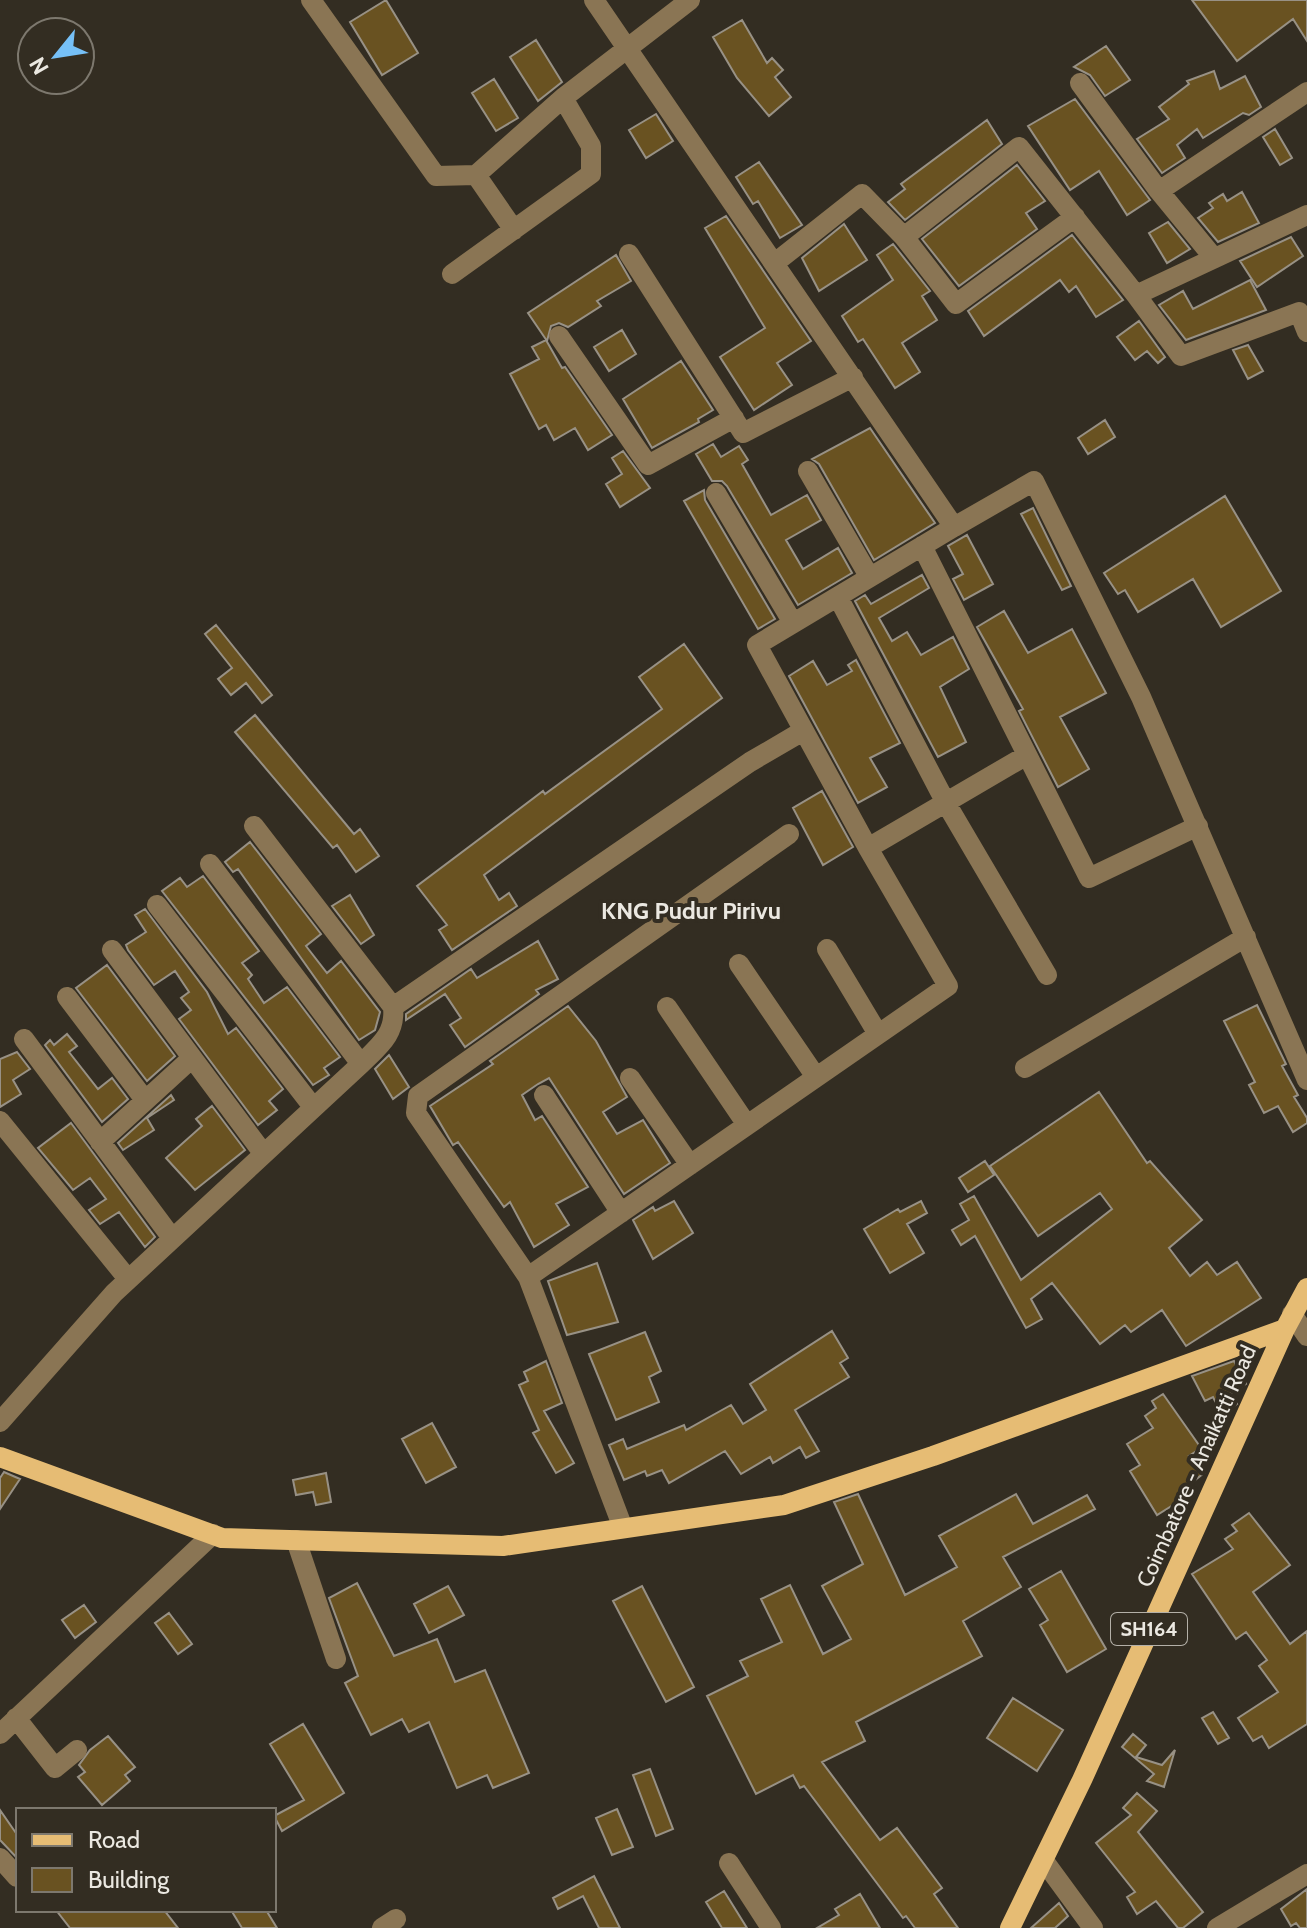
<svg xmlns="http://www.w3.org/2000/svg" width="1307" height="1928" viewBox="0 0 1307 1928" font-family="Cabin,sans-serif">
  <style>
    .building { fill: #695221; stroke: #989185; stroke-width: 2 }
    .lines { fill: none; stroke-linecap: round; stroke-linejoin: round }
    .minor { stroke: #8a7554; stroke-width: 20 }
    .major { stroke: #e6bc74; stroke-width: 20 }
    .labels { text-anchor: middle; stroke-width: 8; stroke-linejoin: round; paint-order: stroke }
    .shield { fill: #332d22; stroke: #b4b0a8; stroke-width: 2 }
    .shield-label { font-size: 20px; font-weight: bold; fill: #ebe8e1 }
    .street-label { font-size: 22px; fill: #ebe8e1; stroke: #332d22 }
    .neighbourhood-label { font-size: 24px; font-weight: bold; fill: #ebe8e1; stroke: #332d22 }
  </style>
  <rect width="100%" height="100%" fill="#332d22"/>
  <path class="building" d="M386 0 418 53 382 75 350 22Z
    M1192 0H1307V41L1293 19 1237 61Z
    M742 20 767 63 772 58 783 70 775 77 791 97 769 116 737 78 713 37Z
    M536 40 562 82 538 101 510 57Z
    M1106 46 1130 80 1105 96 1090 75 1074 67Z
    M1214 71 1220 89 1245 76 1261 107 1249 115 1243 113 1203 138 1197 129 1177 145 1185 158 1162 173 1137 139 1169 119 1159 107 1189 84 1187 81Z
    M494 79 518 118 496 131 472 93Z
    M1075 99 1150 200 1127 215 1099 171 1070 190 1028 126Z
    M656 114 673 141 646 158 629 130Z
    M987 120 1002 144 905 220 888 202 905 189 901 184Z
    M1275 129 1292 158 1280 165 1263 137Z
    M759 162 802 225 780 238 758 201 753 204 736 177Z
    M1017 165 1045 201 1026 213 1037 229 959 286 922 239Z
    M1242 192 1259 223 1218 242 1198 218 1213 208 1209 203 1223 194 1227 201Z
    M726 216 811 341 777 363 792 385 754 410 720 357 765 328 705 228Z
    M1168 222 1190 249 1167 263 1149 233Z
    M844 224 867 260 819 291 802 258Z
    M1072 235 1123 300 1096 317 1076 286 1069 292 1060 280 984 336 968 311Z
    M1291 237 1303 256 1257 287 1240 261Z
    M893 244 930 291 922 296 937 320 902 343 920 372 895 388 863 339 858 342 842 316 893 280 877 255Z
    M616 255 631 281 597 301 601 306 568 327 559 323 551 326 547 341 528 313Z
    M1250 280 1266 310 1186 340 1159 305 1183 291 1193 309Z
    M1139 321 1165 357 1158 363 1147 351 1135 360 1117 337Z
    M622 330 636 354 609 371 594 347Z
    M546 340 562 368 565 367 612 435 588 450 575 428 554 440 546 425 539 429 510 374 539 359 532 347Z
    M1248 345 1263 371 1248 379 1233 350Z
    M681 361 713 410 698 419 699 422 652 448 623 399Z
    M1105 420 1115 437 1088 454 1078 438Z
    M870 428 935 523 874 560 819 464 812 459Z
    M713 444 721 457 739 446 748 460 742 464 771 515 807 495 821 520 786 540 803 569 838 548 852 573 798 605 727 486 722 481H712L696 454Z
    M623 451 650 488 620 507 606 484 622 474 612 458Z
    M704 490 705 500 775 619 758 629 684 501Z
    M1225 496 1281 591 1221 627 1193 579 1138 612 1125 590 1118 594 1104 573Z
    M1033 508 1071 586 1062 590 1021 514Z
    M967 535 993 584 964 600 953 579 963 574 948 546Z
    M922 575 929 588 879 618 892 641 907 632 921 655 953 637 969 669 940 687 966 742 938 757 855 601 865 595 871 604Z
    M1004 611 1028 653 1072 629 1106 693 1060 717 1089 769 1058 787 1019 711 1023 709 977 627Z
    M216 625 272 695 262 703 246 683 231 695 218 679 232 668 205 634Z
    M684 644 722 698 484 875 499 900 509 893 517 906 452 950 439 930 447 925 417 886 543 791 545 794 662 709 639 677Z
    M856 660 900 743 870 758 887 787 858 803 789 676 813 661 827 685 852 671 848 665Z
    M255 715 354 834 360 829 379 856 356 872 337 845 333 848 235 732Z
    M822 791 853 847 823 865 793 808Z
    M250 842 321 934 306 946 327 973 341 961 380 1012 375 1030 359 1040 238 869 233 872 225 862Z
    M203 876 259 951 242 963 252 975 248 979 264 1003 287 987 340 1057 324 1068 329 1075 313 1085 162 891 180 878 187 887Z
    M350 895 374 935 361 944 332 906Z
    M145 909 207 992 228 1034 236 1028 283 1089 269 1101 277 1110 258 1125 179 1019 191 1010 181 998 189 992 175 971 154 985 128 950 126 945 146 932 135 915Z
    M538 941 558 979 536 990 539 994 465 1047 450 1025 461 1018 445 994 406 1020V1014L471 969 477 978Z
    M107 965 175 1056 147 1081 76 988Z
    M1257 1005 1286 1064 1282 1066 1298 1095 1294 1097 1307 1118V1123L1293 1132 1278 1106 1264 1113 1249 1085 1255 1082 1224 1021Z
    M568 1006 596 1041 627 1097 603 1112 617 1134 643 1120 670 1163 624 1194 549 1078 538 1084 522 1095 535 1120 542 1116 588 1187 556 1204 569 1225 534 1247 510 1202 504 1207 458 1142 453 1145 430 1106 493 1064 490 1061Z
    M67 1034 77 1046 69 1052 98 1089 112 1078 128 1099 102 1122 45 1045 50 1040 54 1045Z
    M17 1052 30 1069 13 1080 21 1094 0 1107V1059Z
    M389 1055 409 1087 393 1099 375 1069Z
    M1099 1092 1147 1163 1150 1161 1202 1220 1169 1248 1190 1276 1207 1262 1217 1275 1237 1262 1261 1298 1186 1346 1162 1310 1131 1332 1125 1325 1100 1344 1052 1283 1031 1299 1042 1319 1026 1328 975 1236 961 1245 952 1230 969 1220 960 1204 974 1196 1021 1280 1112 1209 1100 1193 1038 1236 990 1166Z
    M171 1095 174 1100 147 1118 154 1130 123 1150 118 1143Z
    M212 1106 245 1150 195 1190 166 1158 202 1126 196 1119Z
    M71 1123 155 1237 145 1247 119 1212 100 1224 89 1210 106 1199 90 1178 73 1190 38 1148Z
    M985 1161 994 1175 968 1192 959 1178Z
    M674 1201 693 1233 653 1259 633 1220 653 1207 655 1211Z
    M921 1201 927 1213 907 1224 924 1253 890 1273 864 1229 898 1209 900 1212Z
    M597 1263 618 1322 567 1335 548 1281Z
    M832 1331 848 1358 840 1363 849 1377 795 1410 819 1451 806 1458 800 1447 773 1463 770 1457 741 1474 725 1451 669 1483 662 1470 647 1476 645 1471 624 1480 609 1445 623 1439 627 1449 684 1425 686 1430 731 1405 743 1424 766 1410 750 1384Z
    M645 1332 661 1371 649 1377 659 1402 616 1420 589 1354Z
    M546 1361 562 1403 544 1411 574 1463 556 1473 533 1433 539 1430 519 1385 528 1381 524 1372Z
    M1234 1361 1246 1384 1231 1393 1237 1404 1222 1415 1213 1397 1205 1401 1192 1376Z
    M1163 1394 1201 1448 1189 1456 1204 1473 1185 1488 1189 1495 1157 1515 1130 1471 1140 1465 1127 1444 1153 1428 1145 1416 1156 1408 1152 1401Z
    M432 1423 456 1467 426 1483 402 1439Z
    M4 1472 20 1479 0 1509V1478Z
    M326 1473 331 1502 316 1505 313 1492 296 1495 293 1480Z
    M858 1494 905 1595 957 1567 939 1536 1016 1494 1033 1524 1087 1495 1095 1509 1003 1557 1021 1587 963 1621 982 1656 856 1722 865 1741 822 1762 880 1840 897 1828 942 1888 934 1894 958 1928H915L906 1916 903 1918 804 1786 800 1788 793 1775 756 1794 707 1696 748 1676 740 1661 782 1642 761 1599 790 1585 823 1654 851 1639 822 1586 863 1564 834 1502Z
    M1249 1513 1290 1565 1253 1592 1290 1644 1307 1631V1724L1269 1748 1262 1736 1253 1741 1238 1718 1278 1692 1259 1666 1267 1660 1246 1632 1236 1639 1192 1574 1233 1549 1225 1539 1237 1531 1232 1525Z
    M1061 1571 1106 1649 1067 1672 1040 1625 1048 1620 1029 1589Z
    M357 1583 394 1656 437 1639 455 1682 485 1670 529 1773 493 1788 487 1775 457 1788 429 1722 409 1732 402 1719 371 1735 345 1683 358 1676 329 1598Z
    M448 1586 464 1615 429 1633 414 1604Z
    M642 1586 694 1687 666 1702 613 1601Z
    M84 1605 96 1622 75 1638 62 1620Z
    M169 1613 192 1644 178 1654 155 1623Z
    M1013 1698 1063 1730 1037 1771 987 1738Z
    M1213 1712 1229 1738 1218 1744 1202 1718Z
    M303 1724 344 1793 282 1831 274 1816 304 1800 270 1744Z
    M1133 1734 1146 1745 1136 1757 1162 1765 1175 1750 1164 1787 1147 1781 1154 1774 1122 1747Z
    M108 1736 135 1767 125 1775 130 1781 102 1805 78 1777 85 1772 79 1765 90 1750Z
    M650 1769 673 1829 656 1836 633 1775Z
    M1137 1793 1157 1811 1138 1832 1203 1912 1183 1928H1178L1156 1901 1137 1914 1127 1897 1135 1892 1096 1843 1131 1815 1123 1808Z
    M617 1809 633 1847 612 1855 596 1818Z
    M0 1810 18 1836V1859L0 1840Z
    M594 1876 620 1928H599L583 1896 558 1909 553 1898Z
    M1307 1889V1928H1300L1296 1923 1291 1926 1281 1909Z
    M724 1891 747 1928H722L706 1902Z
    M860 1894 880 1928H817L839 1915 835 1909Z
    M1059 1903 1068 1916 1055 1928H1031Z
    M56 1910H164L178 1928H70Z
    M231 1910H266L277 1928H242Z"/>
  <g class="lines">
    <path class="minor" d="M311 0 436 176 476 175 563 98 690 0
      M594 0 954 527 1034 481 1141 697 1307 1080
      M1080 83 1159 191 1214 258
      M476 175 514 230
      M1159 191 1307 92
      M1075 217 956 304 904 237 1019 147 1136 295 1307 215
      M629 254 743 433 853 377
      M776 262 862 194 904 237
      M452 274 591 174V146L563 98
      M1136 295 1181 356 1299 312 1307 332
      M559 336 648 465 734 418
      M808 471 869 576
      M716 493 793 623
      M954 527 757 645 868 848 1027 755
      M922 546 1089 878 1198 826
      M838 597 946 803 1047 975
      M210 864 361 1064
      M157 905 313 1107
      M827 949 878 1034
      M112 950 263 1153
      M739 964 816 1077
      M67 997 145 1100
      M393 1007 750 762 803 731
      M667 1007 747 1125
      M24 1039 172 1238
      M1025 1068 1246 937
      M630 1078 690 1165
      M544 1095 621 1213
      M0 1121 128 1279
      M100 1142 192 1058
      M528 1277 416 1113 418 1096 789 834
      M1292 1314 1307 1336
      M0 1422 114 1293 361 1064C379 1046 396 1034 393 1007L254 826
      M623 1528 528 1277 948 986 868 848
      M296 1540 336 1659
      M16 1718 55 1768 77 1750
      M0 1734 213 1534
      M0 1858 17 1877
      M1044 1861 1093 1928
      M729 1863 771 1928
      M382 1928 396 1919
      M1217 1928 1307 1874"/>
    <path class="major" d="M0 1457 222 1538 503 1546 784 1505 933 1456 1285 1329
      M1010 1928 1082 1780 1285 1329 1307 1288"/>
  </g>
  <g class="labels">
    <rect class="shield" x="1111" y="1613" width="76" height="32" rx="6"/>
    <g class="shield-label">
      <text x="1149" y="1636">SH164</text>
    </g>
    <g class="street-label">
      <text transform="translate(1196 1466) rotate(-66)" y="8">Coimbatore - Anaikatti Road</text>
    </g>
    <g class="neighbourhood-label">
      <text x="691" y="919">KNG Pudur Pirivu</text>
    </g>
  </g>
  <rect x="16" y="1808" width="260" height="104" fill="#332d22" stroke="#7d786e" stroke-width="2"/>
  <rect x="32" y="1834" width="40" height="12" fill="#e6bc74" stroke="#7d786e" stroke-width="2"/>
  <text x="88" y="1848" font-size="24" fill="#ebe8e1">Road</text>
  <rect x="32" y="1868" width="40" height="24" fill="#695221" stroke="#7d786e" stroke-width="2"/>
  <text x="88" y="1888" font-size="24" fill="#ebe8e1">Building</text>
  <g transform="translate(56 56) rotate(240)"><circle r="38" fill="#332d22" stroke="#7d786e" stroke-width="2"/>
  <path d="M0-6L14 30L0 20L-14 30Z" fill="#76c0f7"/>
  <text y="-12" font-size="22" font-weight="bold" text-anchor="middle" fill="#ebe8e1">N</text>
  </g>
</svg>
